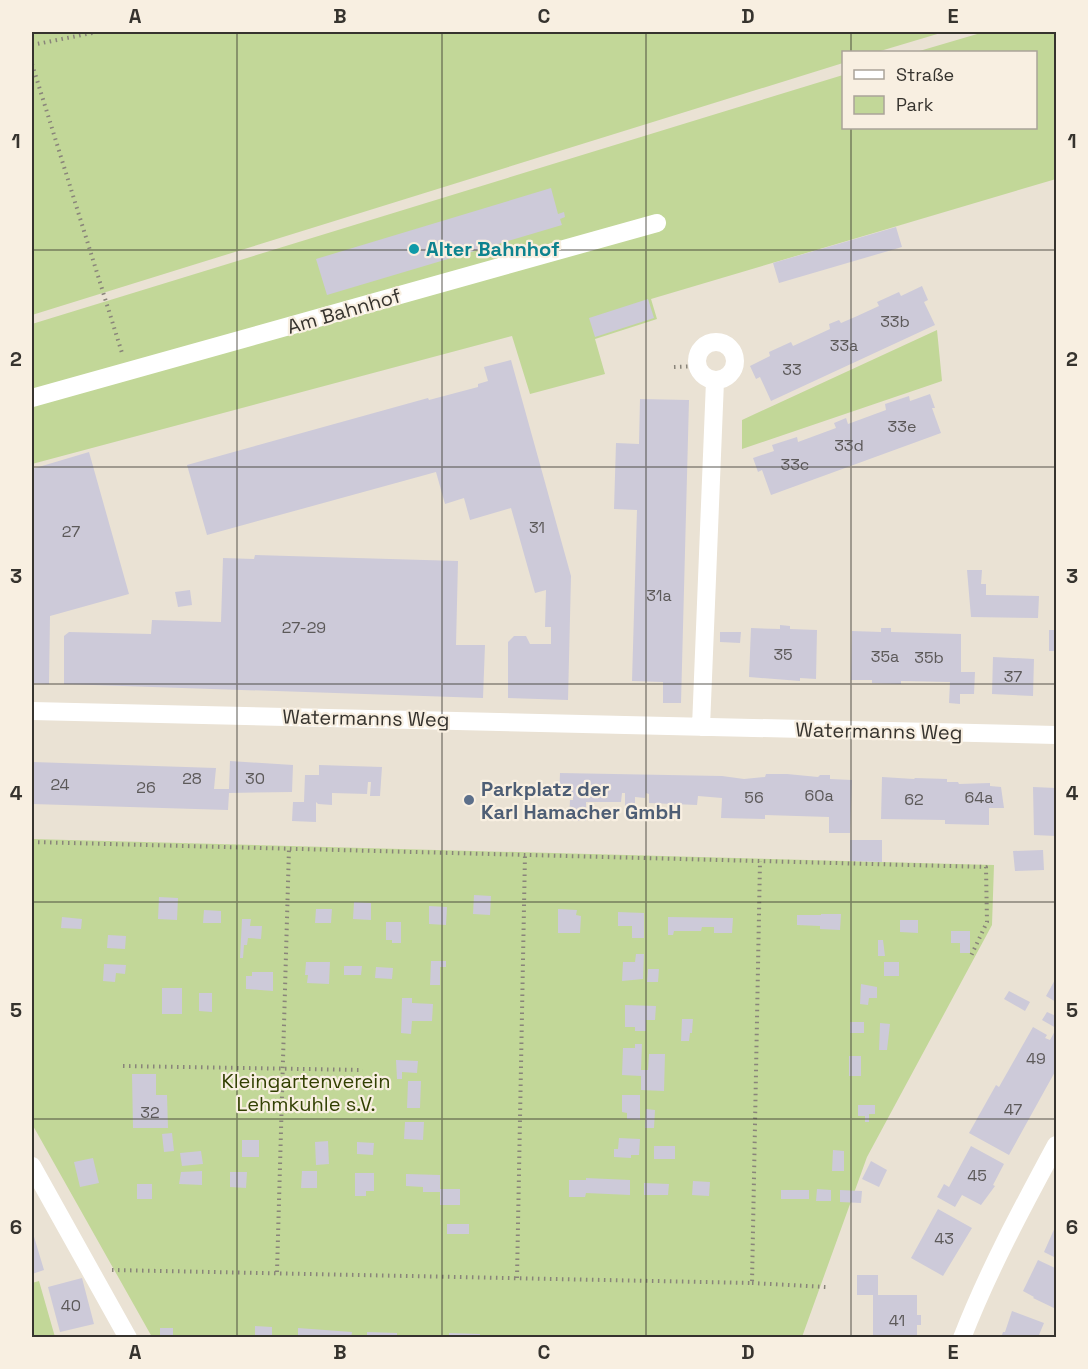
<svg xmlns="http://www.w3.org/2000/svg" width="1088" height="1369" viewBox="0 0 1088 1369" font-family="'Space Grotesk',sans-serif">
  <style>
    .green { fill: #c2d798 }
    .building { fill: #cdcad9 }
    .lines { fill: none; stroke-linecap: round; stroke-linejoin: round }
    .path { stroke: #89847a; stroke-width: 4; stroke-dasharray: 1.5 4.5; stroke-linecap: butt }
    .street { stroke: #fff; stroke-width: 18 }
    .grid { fill: none; stroke: #36332e; stroke-width: 1.5; stroke-opacity: 0.55 }
    .culture-dot { fill: #0f9aa8; stroke: #f8efe1; stroke-width: 2 }
    .service-dot { fill: #5c6f8a; stroke: #f8efe1; stroke-width: 2 }
    .labels { text-anchor: middle; stroke-width: 4.5; stroke-linejoin: round; paint-order: stroke }
    .number-label { font-size: 16px; fill: #5c5959 }
    .culture-label { font-size: 20px; font-weight: bold; fill: #0d838f; stroke: #f8efe1; text-anchor: start }
    .street-label { font-size: 20px; fill: #36332e; stroke: #f8efe1 }
    .service-label { font-size: 20px; font-weight: bold; fill: #4e5e75; stroke: #f8efe1; text-anchor: start }
    .park-label { font-size: 20px; fill: #324002; stroke: #f8efe1 }
    .neatline { fill: none; stroke: #36332e; stroke-width: 2 }
    .grid-label { font-size: 20px; text-anchor: middle; font-weight: bold; fill: #36332e }
  </style>
  <rect width="100%" height="100%" fill="#eae2d4"/>
  <path class="green" d="M32 32H944L877 52H844L843 63 32 315Z
    M984 32H1056V179L651 299 657 319 595 339 605 374 530 394 512 336 32 464V324L843 75 844 128H1036V52H916Z
    M937 330 942 381 742 449V420Z
    M32 839 994 865 992 925 867 1157 802 1337H152L32 1124Z
    M39 1281 55 1337H32V1283Z"/>
  <path class="building" d="M551 188 558 214 564 212 565 217 560 219 562 225 327 295 316 259Z
    M896 227 902 247 779 283 773 263Z
    M922 286 928 300 924 302 935 325 771 401 760 377 756 379 750 366 770 356 769 352 791 342 793 346 830 329 829 324 839 320 841 323 855 317 879 306 877 302 899 292 901 296Z
    M648 299 654 318 595 337 589 318Z
    M511 360 571 576 568 700 508 698V642L514 636H526L530 644H551V627H545L546 590 535 593 511 508 470 520 464 498 445 504 436 472 207 535 187 465 428 398 429 400 478 387V384L488 381 484 367Z
    M930 394 935 408H932L941 433 771 495 762 470 758 472 753 458 774 451 772 445 797 437 798 442 836 428 834 423 846 418 848 424 886 410 885 404 909 396 910 401Z
    M640 399 689 400 681 703H663V682L632 681 637 510 614 509 616 443 639 444Z
    M89 452 129 594 50 616 49 684 32 683V469Z
    M255 555 458 561 456 645H485L483 698 64 684V636L69 632 151 634 152 620 221 622 223 558 254 559Z
    M967 570H982L981 584H986V595L1039 596 1038 618 971 617Z
    M190 590 192 605 178 607 175 592Z
    M780 625 790 626V629L817 630 816 679 800 678V681L749 677 751 628 780 629Z
    M881 628H891V632L961 634V672H975L974 694H960V704L949 703 950 682 901 681V684L872 683V680H851L852 631 881 632Z
    M1049 630H1056V651H1049Z
    M720 632H741L740 643 720 642Z
    M993 657 1034 659 1033 696 992 694Z
    M230 761 293 765 292 792 229 793 228 810 32 804V762L216 768 214 789H229Z
    M319 765 382 767 380 796H370L371 782H368L367 794 332 793V805L318 804 316 802V822L292 821 293 802H304L305 775H319Z
    M560 773 722 776 744 779 765 777 766 774H787L818 777 820 775H830V779L852 780 850 833H829V817L765 815V819L721 818 722 798 698 796 697 805 649 803V794L646 793 645 798 635 797V808L625 807V793H622L621 802H586V821H569L570 800H573V794H569V797H559Z
    M882 777 914 779 915 778 947 779V782H958L959 784 990 783V786L1001 787 1004 808H989V825L945 824V820L881 819Z
    M1033 787 1056 788V836L1034 835Z
    M850 840H882V862L850 861Z
    M1043 850 1044 870 1015 871 1013 851Z
    M474 895 491 896 490 915 473 914Z
    M159 897 178 898 177 920 158 919Z
    M354 902 371 903V920L353 919Z
    M429 906 447 907 446 925 429 924Z
    M316 909H332L331 923H315Z
    M558 909 577 910 576 915 581 916 580 933H558Z
    M204 910 221 911V923H203Z
    M618 912 644 913V938H632V926H618Z
    M821 914H841L840 930 820 929V926L797 925V915H821Z
    M62 917 82 919 81 929 61 928Z
    M668 917 733 918 732 933H714V927H702L701 931H674L673 935H668Z
    M242 919H251L250 926H262L261 939 248 938 247 945H244L243 958H240Z
    M900 920H918V933L900 932Z
    M386 922H401V943H392V940H386Z
    M951 931H970V953H960V943H951Z
    M108 935 126 936 125 949 107 948Z
    M878 940H883L885 956H878Z
    M636 954H644L643 979 622 981 623 962H635Z
    M431 961H446V967H440V985H430Z
    M306 962H330L329 984 307 983 308 975H305Z
    M884 962H899V976H884Z
    M104 964 126 965 125 974 116 973 115 982 103 981Z
    M344 966H362L361 975H344Z
    M376 967 393 968 392 979 375 978Z
    M648 969H659L658 982H647Z
    M252 972H273V991L246 989V976H252Z
    M1056 978V1002L1046 996Z
    M861 984 877 987V998H869L868 1005 860 1004Z
    M162 988H182V1014H162Z
    M1009 991 1030 1002 1025 1011 1004 999Z
    M199 993H212V1012L199 1011Z
    M402 998H412V1003L433 1004 432 1021H412L411 1034 401 1033Z
    M625 1005 656 1006 655 1020H646V1031H635V1027H625Z
    M1047 1012 1056 1016V1028L1042 1020Z
    M682 1019H693L692 1033H690L689 1041H681Z
    M850 1022H864V1033H850Z
    M880 1023 890 1024 887 1050H879Z
    M1033 1027 1047 1035 1045 1038 1050 1040 1056 1029V1070L1009 1155 969 1133 996 1085 999 1087Z
    M635 1044H642L641 1070H648L649 1054H665L664 1091 641 1090V1076L622 1075 623 1048H635Z
    M849 1056H861V1076H849Z
    M396 1060 418 1061 417 1073 402 1072V1079H397Z
    M132 1074H156V1095H167L168 1128H133Z
    M408 1081H421L420 1108H407Z
    M622 1095H640V1120L627 1119V1113L622 1112Z
    M858 1105H875V1114H869V1122H865V1116H858Z
    M646 1109 655 1110 654 1128H645Z
    M405 1122H424L423 1140 404 1139Z
    M172 1133 174 1151 164 1152 162 1134Z
    M619 1138 640 1139 639 1155H631V1158L614 1157V1149H618Z
    M242 1140H259V1157H242Z
    M328 1141 329 1164 316 1165 315 1142Z
    M357 1142 374 1143 373 1155 357 1154Z
    M654 1146H675V1159H654Z
    M971 1146 1004 1164 993 1185 995 1186 981 1205 962 1195 955 1207 937 1197 944 1184 949 1187Z
    M833 1150 844 1151V1171H832Z
    M201 1151 203 1164 182 1166 180 1153Z
    M93 1158 99 1183 80 1187 74 1162Z
    M871 1161 887 1170 879 1187 862 1179Z
    M202 1171V1185L179 1184 181 1172Z
    M302 1171H317V1188H301Z
    M230 1172H247L246 1188 230 1187Z
    M355 1173H374V1191H366V1196H355Z
    M406 1174 440 1175V1189H460V1205H440V1192H423V1187L406 1186Z
    M586 1178 630 1180V1195L586 1193 585 1197H569V1180H586Z
    M693 1181 710 1182 709 1196 692 1195Z
    M644 1183 669 1184 668 1195H644Z
    M137 1184H152V1199H137Z
    M817 1189 831 1190V1201H816Z
    M781 1190H809V1199H781Z
    M840 1190 862 1191 861 1203 840 1202Z
    M938 1209 972 1228 943 1276 911 1258Z
    M447 1224H469V1234H447Z
    M1056 1225V1258L1044 1252Z
    M32 1230 44 1270 32 1274Z
    M1038 1260 1055 1268 1056 1264V1309L1033 1298 1034 1297 1023 1291Z
    M857 1275H878V1295H917V1315H921V1325H917V1338H873V1295H857Z
    M82 1278 94 1324 60 1332 48 1287Z
    M1012 1311 1044 1323 1039 1335 1046 1338H1001L1003 1332H1005Z
    M255 1326 272 1327V1338H255Z
    M160 1328H173V1338L160 1337Z
    M298 1328 352 1332 351 1338 298 1337Z
    M367 1332 397 1333V1338H367Z
    M449 1333 480 1334V1338H449Z"/>
  <g class="lines">
    <path class="path" d="M32 33 38 32
      M32 45 97 32
      M32 64 122 353
      M674 367 698 366
      M32 842 986 867 987 922 970 958
      M123 1066 363 1070
      M112 1270 752 1283 760 861
      M277 1272 289 848
      M517 1278 525 854
      M752 1283 826 1287"/>
    <path class="street" d="M697 361a19 19 0 1 1 38 0a19 19 0 1 1-38 0Z
      M32 398 657 223
      M32 711 1056 735
      M701 727 715 381
      M32 1166 128 1338
      M962 1338C988 1271 1022 1208 1056 1145"/>
  </g>
  <path class="grid" d="M237 32V1338M442 32V1338M646 32V1338M851 32V52M851 128V1338M32 250H1056M32 467H1056M32 684H1056M32 902H1056M32 1119H1056"/>
  <circle class="culture-dot" cx="414" cy="249" r="6"/>
  <circle class="service-dot" cx="469" cy="800" r="6"/>
  <g class="labels">
    <g class="number-label">
      <text x="895" y="327">33b</text>
      <text x="844" y="351">33a</text>
      <text x="792" y="375">33</text>
      <text x="902" y="432">33e</text>
      <text x="849" y="451">33d</text>
      <text x="795" y="470">33c</text>
      <text x="537" y="533">31</text>
      <text x="71" y="537">27</text>
      <text x="659" y="601">31a</text>
      <text x="304" y="633">27-29</text>
      <text x="783" y="660">35</text>
      <text x="885" y="662">35a</text>
      <text x="929" y="663">35b</text>
      <text x="1013" y="682">37</text>
      <text x="192" y="784">28</text>
      <text x="255" y="784">30</text>
      <text x="60" y="790">24</text>
      <text x="146" y="793">26</text>
      <text x="819" y="801">60a</text>
      <text x="754" y="803">56</text>
      <text x="979" y="803">64a</text>
      <text x="914" y="805">62</text>
      <text x="1036" y="1064">49</text>
      <text x="1013" y="1115">47</text>
      <text x="150" y="1118">32</text>
      <text x="977" y="1181">45</text>
      <text x="944" y="1244">43</text>
      <text x="71" y="1311">40</text>
      <text x="897" y="1326">41</text>
    </g>
    <g class="culture-label">
      <text x="426" y="256">Alter Bahnhof</text>
    </g>
    <g class="street-label">
      <text transform="translate(344 311) rotate(-16)" y="7">Am Bahnhof</text>
      <text transform="translate(366 718) rotate(1)" y="7">Watermanns Weg</text>
      <text transform="translate(879 731) rotate(1)" y="7">Watermanns Weg</text>
    </g>
    <g class="service-label">
      <text x="481" y="796">Parkplatz der<tspan x="481" dy="23">Karl Hamacher GmbH</tspan></text>
    </g>
    <g class="park-label">
      <text x="306" y="1088">Kleingartenverein<tspan x="306" dy="23">Lehmkuhle s.V.</tspan></text>
    </g>
  </g>
  <rect width="1088" height="1369" fill="none" stroke="#f8efe1" stroke-width="66"/>
  <rect x="842" y="51" width="195" height="78" fill="#f8efe1" stroke="#aaa499" stroke-width="1.5"/>
  <rect x="854" y="70" width="30" height="9" fill="#ffffff" stroke="#aaa499" stroke-width="1.5"/>
  <text x="896" y="81" font-size="18" fill="#36332e">Straße</text>
  <rect x="854" y="96" width="30" height="18" fill="#c2d798" stroke="#aaa499" stroke-width="1.5"/>
  <text x="896" y="111" font-size="18" fill="#36332e">Park</text>
  <rect x="33" y="33" width="1022" height="1303" class="neatline"/>
  <g class="grid-label">
    <text x="135" y="23">A</text>
    <text x="340" y="23">B</text>
    <text x="544" y="23">C</text>
    <text x="748" y="23">D</text>
    <text x="953" y="23">E</text>
    <text x="16" y="148">1</text>
    <text x="1072" y="148">1</text>
    <text x="16" y="366">2</text>
    <text x="1072" y="366">2</text>
    <text x="16" y="583">3</text>
    <text x="1072" y="583">3</text>
    <text x="16" y="800">4</text>
    <text x="1072" y="800">4</text>
    <text x="16" y="1017">5</text>
    <text x="1072" y="1017">5</text>
    <text x="16" y="1234">6</text>
    <text x="1072" y="1234">6</text>
    <text x="135" y="1359">A</text>
    <text x="340" y="1359">B</text>
    <text x="544" y="1359">C</text>
    <text x="748" y="1359">D</text>
    <text x="953" y="1359">E</text>
  </g>
</svg>
